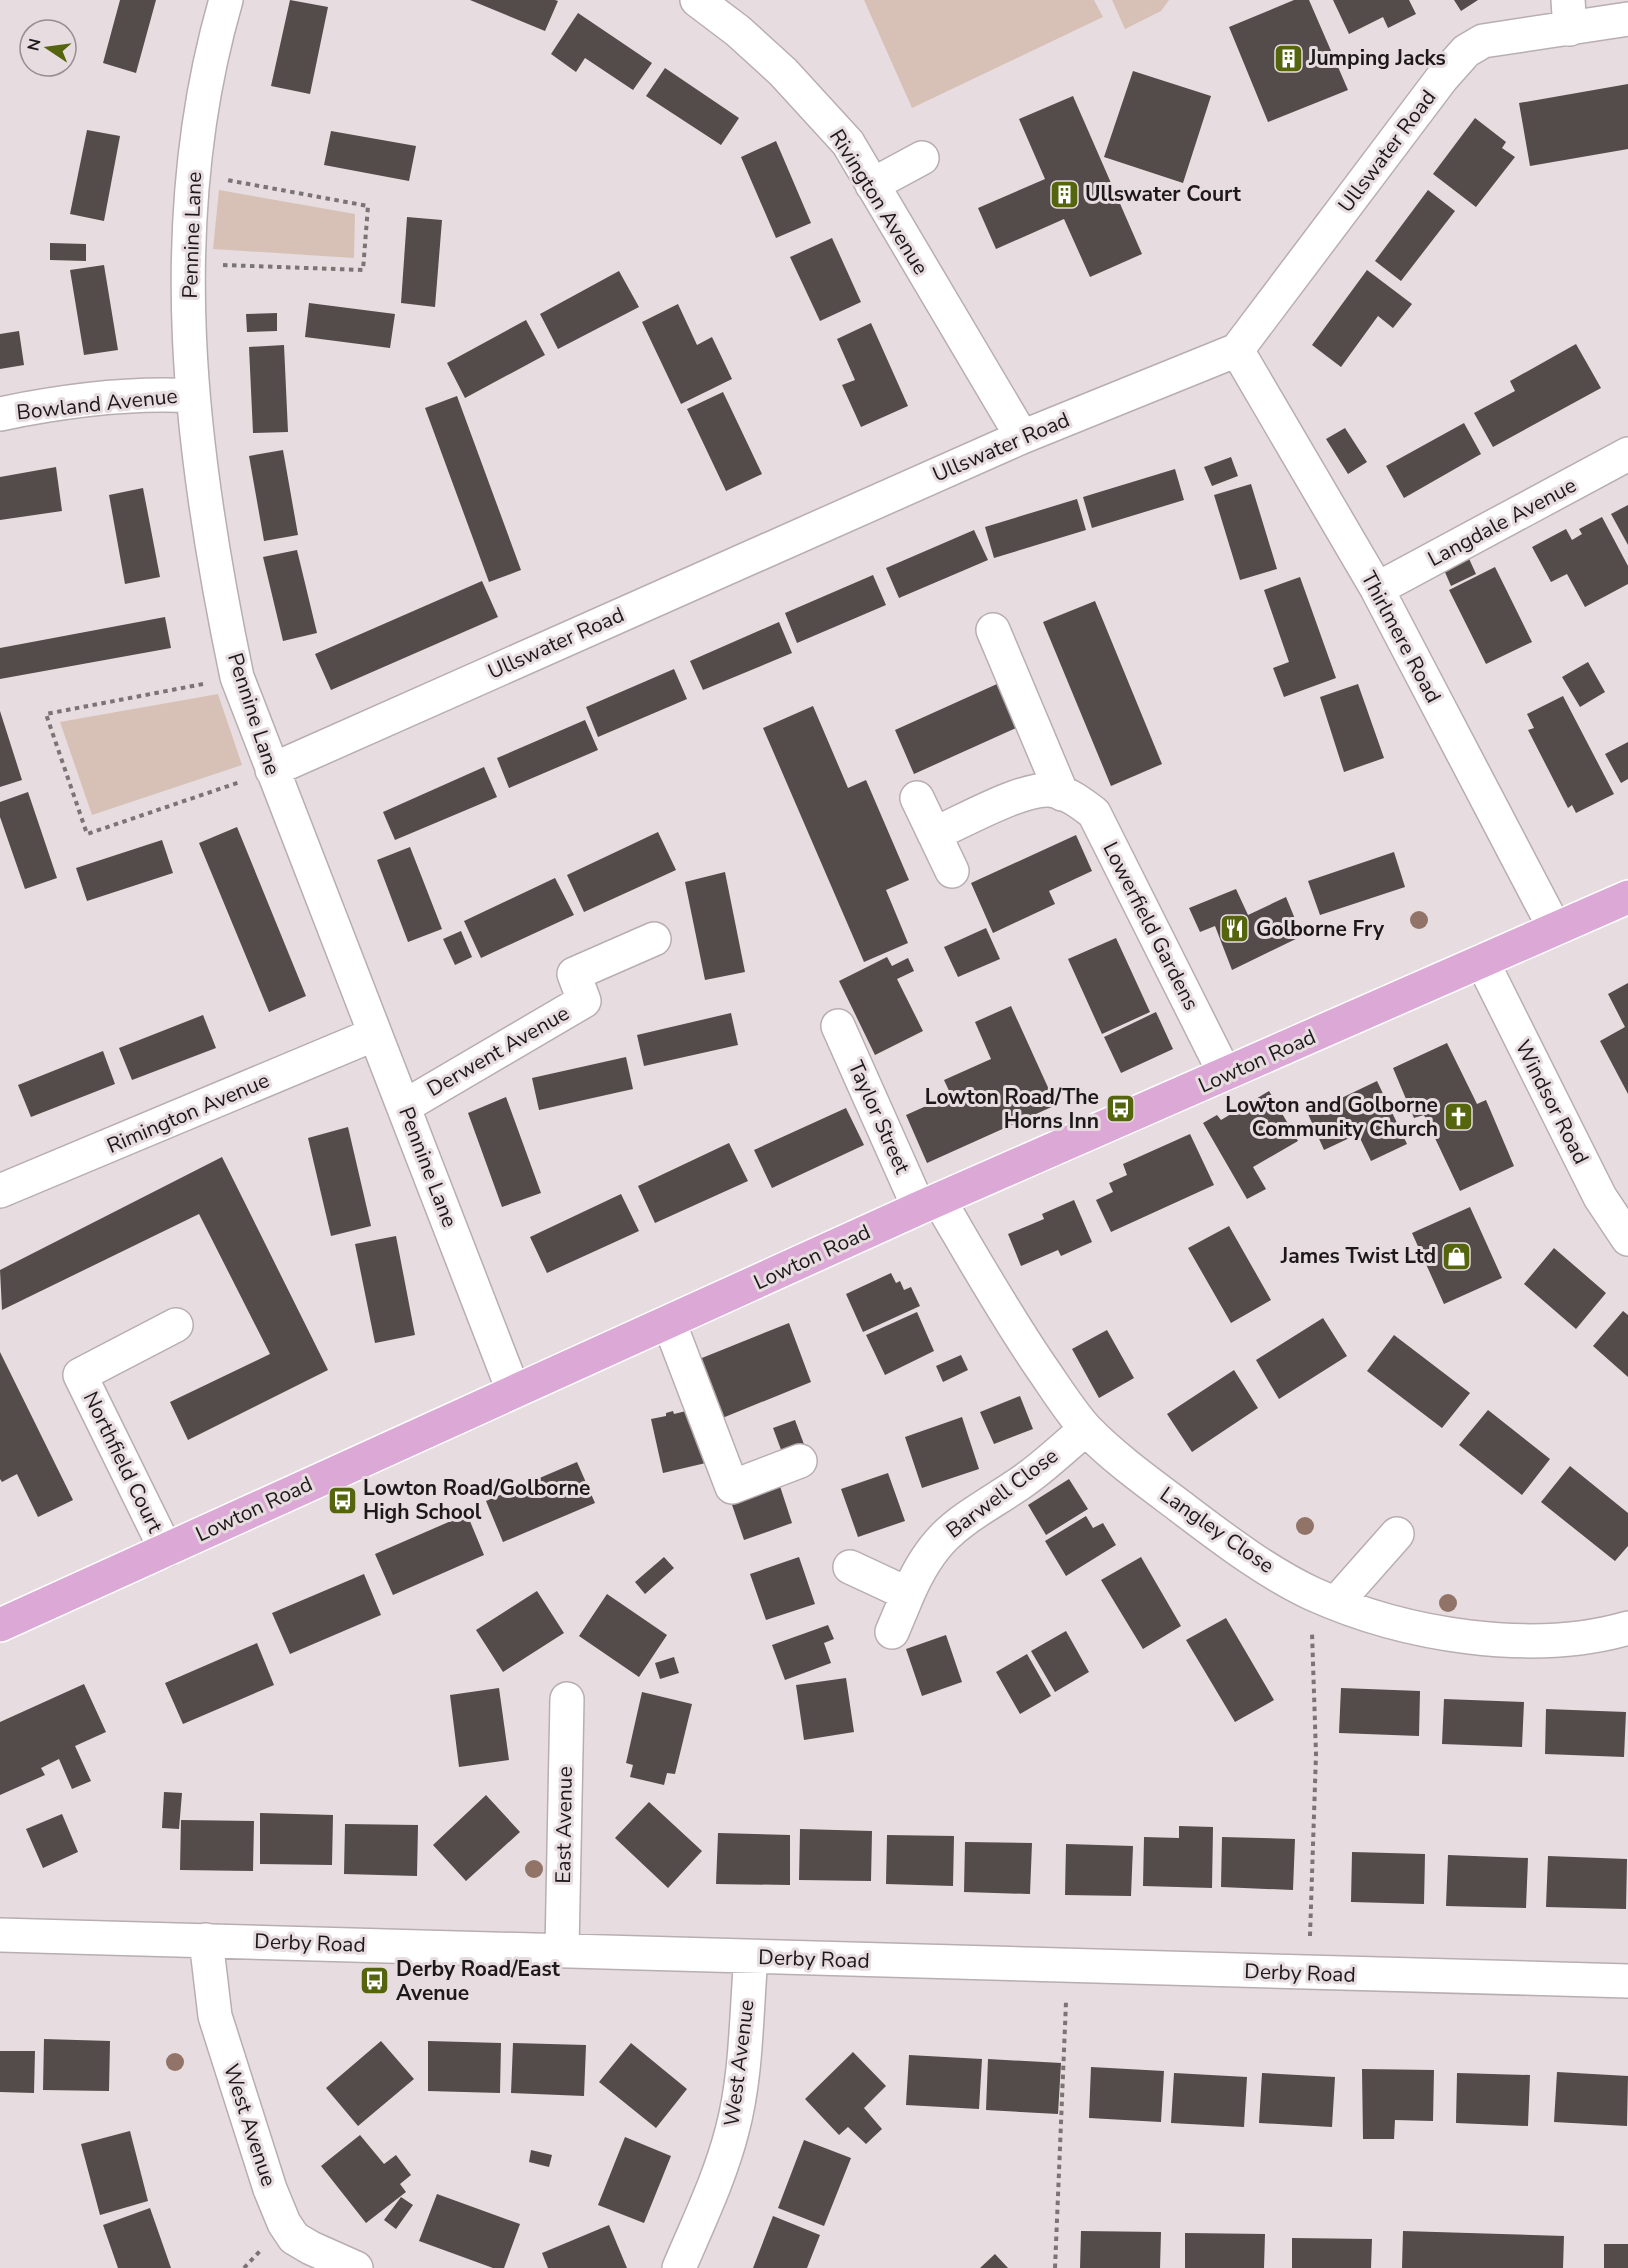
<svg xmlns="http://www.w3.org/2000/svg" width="1628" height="2268" viewBox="0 0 1628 2268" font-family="'Nunito Sans',sans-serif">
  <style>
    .green { fill: #d7c1b6 }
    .building { fill: #544b4b }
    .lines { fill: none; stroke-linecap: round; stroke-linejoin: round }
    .minor-casing { stroke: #b8aeb1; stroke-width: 36 }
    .major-casing { stroke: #fff; stroke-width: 36 }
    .path { stroke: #7b7475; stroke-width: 4; stroke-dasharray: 4.5 4.5; stroke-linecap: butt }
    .minor { stroke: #fff; stroke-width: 33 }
    .major { stroke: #dca8d6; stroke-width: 33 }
    .tree { fill: #917467 }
    .labels { text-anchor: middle; stroke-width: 6; stroke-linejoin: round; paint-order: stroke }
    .poi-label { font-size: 21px; font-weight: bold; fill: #1d191a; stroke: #e7dcdf; text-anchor: start }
    .street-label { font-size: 21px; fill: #1d191a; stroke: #e7dcdf }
  </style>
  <rect width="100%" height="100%" fill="#e7dcdf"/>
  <path class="green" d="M864 0H1094L1103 17 912 108Z
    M1112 0H1169L1161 11 1125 29Z
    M219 190 355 214 354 258 213 249Z
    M218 694 242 765 92 815 60 722Z"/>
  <path class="building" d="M120 0H156L136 73 103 63Z
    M290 0 328 7 310 94 271 86Z
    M470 0H555L558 1 545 31Z
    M1294 0H1309L1348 90 1268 122 1229 27Z
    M1333 0H1409L1416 14 1388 28 1383 17 1349 34Z
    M1454 0H1478L1461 11Z
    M578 13 652 63 633 90 585 58 576 72 551 54Z
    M665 68 739 118 721 145 646 96Z
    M1133 71 1211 96 1183 183 1104 157Z
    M1628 84V149L1530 166 1519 103Z
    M1073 96 1142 254 1090 277 1064 219 996 249 978 208 1045 179 1019 119Z
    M1475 118 1506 142 1502 148 1515 157 1476 207 1433 174Z
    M87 130 120 136 104 221 70 214Z
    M331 131 416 146 409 181 324 165Z
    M776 141 811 223 776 238 741 157Z
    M1428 190 1455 211 1401 281 1375 261Z
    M407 217 442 220 435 307 401 303Z
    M832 238 861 302 820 321 790 257Z
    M50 243 86 244V261L50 260Z
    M104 265 118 350 84 355 70 270Z
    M1367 270 1412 304 1393 328 1378 316 1341 367 1312 345Z
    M619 271 639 307 558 349 540 314Z
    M309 303 395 314 390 348 305 337Z
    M678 304 697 345 712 337 732 379 681 404 642 322Z
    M277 313V331L247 332 246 314Z
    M526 320 545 355 465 398 447 363Z
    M871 323 908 406 861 427 842 385 855 380 837 339Z
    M19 331 24 365 0 369V334Z
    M1576 344 1601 388 1493 447 1474 413 1515 391 1510 381Z
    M284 345 288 432 253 433 249 347Z
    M723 392 762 474 726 491 687 409Z
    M457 396 521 570 489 582 425 408Z
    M1464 423 1481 454 1404 498 1386 466Z
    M1345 428 1367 462 1348 474 1326 439Z
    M283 450 298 535 264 541 249 456Z
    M1231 457 1238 476 1212 486 1204 467Z
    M56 467 62 511 0 520V477Z
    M1175 469 1184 500 1092 528 1083 497Z
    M1251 484 1277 569 1240 580 1214 495Z
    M143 488 160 577 125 584 109 495Z
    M1077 499 1086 530 994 558 985 527Z
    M1628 505V545L1611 514Z
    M1602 517 1628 566V584L1585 607 1567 574 1551 582 1532 547 1566 529 1572 540 1582 534 1579 529Z
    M974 530 988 560 899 598 886 568Z
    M297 550 317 633 283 641 263 557Z
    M1466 552 1476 574 1451 586 1441 563Z
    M1495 567 1532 642 1486 664 1449 590Z
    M873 575 886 605 797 643 785 613Z
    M1300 577 1336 678 1284 697 1273 668 1289 662 1264 590Z
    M482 581 498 617 331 690 315 654Z
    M1095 601 1162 764 1111 786 1043 622Z
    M165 617 171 648 0 679V648Z
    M779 622 792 653 703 690 690 661Z
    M1588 662 1605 692 1580 707 1562 677Z
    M674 669 687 699 598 737 586 707Z
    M997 684 1016 728 914 774 895 730Z
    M1358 684 1384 758 1344 772 1320 697Z
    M1563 696 1614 794 1576 813 1572 805 1568 808 1528 730 1534 728 1527 714Z
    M813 706 848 788 866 780 909 880 886 890 908 943 864 962 763 728Z
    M0 711 22 780 0 787Z
    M585 720 598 750 509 788 497 758Z
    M1628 742V779L1621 783 1605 754Z
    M484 767 497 797 395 840 383 812Z
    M28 792 57 878 25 889 0 817V802Z
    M237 827 306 996 269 1012 199 843Z
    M658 832 676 870 584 912 567 875Z
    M1076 835 1092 871 1049 891 1055 904 993 933 971 883Z
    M162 840 173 873 87 901 76 868Z
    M410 847 442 929 408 942 377 860Z
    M1394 852 1405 887 1320 915 1308 881Z
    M725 872 745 972 705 980 685 882Z
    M555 878 574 915 481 958 464 921Z
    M1236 889 1248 915 1286 897 1302 936 1232 970 1215 926 1200 932 1189 908Z
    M986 928 1000 959 958 977 944 947Z
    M461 931 472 957 455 965 443 939Z
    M1116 938 1150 1012 1102 1034 1068 959Z
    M887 957 892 966 908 958 914 971 897 979 923 1031 875 1055 839 981Z
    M1628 983V1094L1600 1041 1625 1027 1608 994Z
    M1011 1006 1056 1105 927 1163 906 1115 951 1095 944 1080 991 1059 975 1022Z
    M1156 1012 1173 1049 1121 1073 1104 1037Z
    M731 1013 738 1045 644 1066 637 1035Z
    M203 1015 216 1048 132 1080 119 1048Z
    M1447 1043 1477 1104 1486 1100 1514 1166 1460 1191 1424 1115 1414 1118 1393 1068Z
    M103 1051 115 1084 31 1117 18 1085Z
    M626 1057 633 1089 539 1110 532 1078Z
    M1377 1081 1407 1144 1371 1161 1358 1134 1324 1150 1308 1114Z
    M1269 1091 1298 1141 1253 1167 1266 1189 1247 1199 1203 1123 1217 1115 1221 1120Z
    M506 1097 541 1193 502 1207 468 1113Z
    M846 1108 864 1145 772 1188 754 1150Z
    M348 1127 371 1226 331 1236 308 1138Z
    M1190 1134 1214 1185 1111 1232 1096 1200 1113 1192 1109 1183 1127 1175 1123 1164Z
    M729 1143 748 1181 655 1223 638 1186Z
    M222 1157 328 1370 188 1440 170 1402 270 1354 199 1214 2 1310 0 1270Z
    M621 1194 639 1231 547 1273 530 1237Z
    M1074 1200 1092 1242 1061 1256 1058 1250 1021 1266 1008 1234 1044 1219 1042 1214Z
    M1470 1207 1502 1278 1444 1304 1412 1233Z
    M1229 1226 1271 1300 1231 1323 1188 1248Z
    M396 1236 415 1335 375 1343 355 1244Z
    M1554 1248 1606 1293 1576 1329 1524 1284Z
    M891 1273 896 1283 900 1281 904 1290 911 1287 920 1306 863 1332 846 1294Z
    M1623 1311 1628 1315V1377L1593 1346Z
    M917 1312 934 1351 885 1375 866 1335Z
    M1323 1318 1347 1356 1279 1399 1256 1360Z
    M789 1323 811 1382 715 1421 692 1362Z
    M1107 1330 1134 1378 1099 1398 1072 1349Z
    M1394 1335 1470 1393 1442 1428 1367 1371Z
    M0 1352 73 1500 38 1517 17 1474 2 1482 0 1479Z
    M961 1355 968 1370 943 1382 936 1366Z
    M1234 1370 1258 1408 1192 1452 1167 1414Z
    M1020 1396 1033 1429 994 1444 980 1412Z
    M690 1410 698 1446 706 1444 710 1462 663 1473 651 1419 666 1416V1413L673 1411 674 1414Z
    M1488 1410 1550 1459 1522 1495 1459 1445Z
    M962 1417 979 1469 922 1488 905 1437Z
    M795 1420 805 1447 783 1455 773 1428Z
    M577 1462 595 1503 503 1542 486 1501Z
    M1570 1466 1628 1513V1546L1615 1561 1541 1502Z
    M888 1473 905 1521 858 1537 841 1489Z
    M777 1477 792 1523 744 1540 728 1493Z
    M1069 1479 1088 1509 1046 1535 1028 1505Z
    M467 1514 484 1555 393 1595 375 1554Z
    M1086 1516 1093 1528 1103 1523 1116 1545 1066 1576 1045 1541Z
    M664 1557 674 1568 645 1594 635 1582Z
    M799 1557 815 1604 766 1620 750 1574Z
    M1141 1557 1181 1626 1143 1649 1101 1580Z
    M364 1574 381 1615 290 1654 272 1613Z
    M537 1591 564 1633 503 1672 476 1630Z
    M607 1594 667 1635 639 1677 579 1636Z
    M1226 1618 1274 1700 1235 1722 1186 1640Z
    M828 1625 834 1639 824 1643 831 1663 785 1680 772 1645Z
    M1066 1631 1089 1672 1055 1692 1031 1651Z
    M946 1635 962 1682 922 1696 906 1649Z
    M257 1643 274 1685 183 1724 165 1683Z
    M1027 1654 1051 1696 1020 1714 996 1672Z
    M674 1657 679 1673 660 1679 655 1663Z
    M846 1678 854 1732 804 1740 796 1685Z
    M84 1684 106 1732 75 1746 91 1781 72 1789 59 1759 41 1768 45 1775 0 1795V1722Z
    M499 1688 509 1760 459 1767 450 1695Z
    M1341 1688 1420 1691 1419 1736 1339 1733Z
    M642 1692 692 1704 675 1774 667 1773 664 1785 630 1777 633 1765 626 1763Z
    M1444 1699 1524 1702 1522 1747 1442 1744Z
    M1546 1709 1626 1712 1624 1757 1545 1754Z
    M164 1792 182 1793 179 1829 162 1828Z
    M486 1795 520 1832 466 1881 433 1845Z
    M649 1802 702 1851 668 1888 615 1838Z
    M260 1813 333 1815 332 1865 260 1864Z
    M62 1814 78 1852 43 1868 26 1829Z
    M181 1820 254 1821 253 1871 180 1870Z
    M345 1824 418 1825 417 1876 344 1874Z
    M1179 1826 1213 1827 1212 1888 1143 1886 1144 1837 1179 1838Z
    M800 1829 872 1831 871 1881 799 1880Z
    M718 1833 790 1835V1885L716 1884Z
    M887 1835 954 1836 953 1886 886 1884Z
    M1222 1837 1295 1839 1293 1890 1221 1887Z
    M965 1842 1032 1843 1030 1894 964 1892Z
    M1066 1844 1133 1846 1131 1896 1065 1895Z
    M1352 1852 1425 1854 1424 1904 1351 1902Z
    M1448 1855 1528 1858 1526 1908 1446 1906Z
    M1548 1856 1627 1859 1626 1909 1546 1907Z
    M44 2039 110 2041 109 2091 43 2090Z
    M381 2041 414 2079 358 2126 326 2088Z
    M428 2041 501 2043 500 2093 428 2091Z
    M513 2043 586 2045 584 2096 511 2093Z
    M631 2043 687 2089 656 2128 599 2082Z
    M0 2051H35L34 2093 0 2092Z
    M853 2052 886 2086 864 2108 882 2129 866 2144 848 2127 839 2135 805 2099Z
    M909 2055 982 2059 979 2109 906 2105Z
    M988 2059 1061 2063 1058 2114 986 2110Z
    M1091 2067 1164 2071 1161 2122 1089 2118Z
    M1362 2069 1434 2070 1433 2121 1395 2120 1394 2139H1363Z
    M1557 2072 1628 2076 1627 2126 1554 2122Z
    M1174 2073 1247 2077 1244 2127 1171 2123Z
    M1262 2073 1335 2077 1332 2127 1259 2123Z
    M1457 2073 1530 2075 1528 2126 1456 2123Z
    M130 2131 148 2201 100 2215 81 2144Z
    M360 2135 384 2164 396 2155 411 2175 400 2184 406 2192 366 2223 321 2166Z
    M625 2137 671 2156 644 2223 598 2205Z
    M804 2140 851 2158 824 2226 778 2208Z
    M531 2150 552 2155 549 2167 529 2162Z
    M437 2194 520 2224 504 2268H493L419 2241Z
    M401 2197 413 2205 396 2229 384 2220Z
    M150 2208 171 2268H118L103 2225Z
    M773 2216 820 2235 807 2268H753Z
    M609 2225 627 2268H548L542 2253Z
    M1081 2231 1161 2232 1160 2268H1080Z
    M1403 2231 1564 2236 1563 2268H1402Z
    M1185 2233 1265 2234 1264 2268H1185Z
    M1292 2238 1372 2239 1371 2268H1292Z
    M1604 2244H1628V2268H1604Z
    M995 2254 1008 2268H980Z"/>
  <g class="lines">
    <defs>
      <path id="minor" d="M226 0C161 224 190 453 237 677L513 1390
        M697 0 738 31 783 72 848 143 1022 437
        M1568 0 1570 29
        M872 185 922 158
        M1237 350 1377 589 1555 929
        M0 414C63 401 129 392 193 396
        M1377 589 1628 454
        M993 630 1062 794
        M272 770 1022 437 1237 350 1442 78 1466 51 1483 41 1628 19
        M917 798 952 871
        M934 834C962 822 1021 788 1050 790 1067 792 1081 803 1094 813L1225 1074
        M1482 961 1600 1197 1628 1239
        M838 1026 919 1208
        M405 1106 584 1001 574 974 654 939
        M0 1191 375 1034
        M939 1200C972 1256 1004 1313 1041 1367 1055 1387 1069 1410 1086 1429 1114 1458 1149 1483 1181 1507 1222 1538 1266 1572 1313 1594 1404 1635 1531 1656 1628 1628
        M669 1322 732 1487 800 1461
        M166 1550 80 1375 176 1325
        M850 1567 908 1594 892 1632
        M908 1594C936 1529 964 1521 1019 1484 1043 1468 1064 1447 1086 1429
        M1336 1603 1397 1534
        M0 1935 1628 1981
        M206 1940 215 2016 270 2189 284 2223 294 2238 311 2248 356 2268
        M562 1950 567 1699
        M679 2268C698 2223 720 2178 732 2131 747 2075 746 2014 751 1957"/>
      <path id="major" d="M0 1625 919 1208 1628 897"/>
    </defs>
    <use href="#minor" class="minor-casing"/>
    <use href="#major" class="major-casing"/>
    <path class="path" d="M223 265 363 270 368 206 227 180
      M203 684 46 714 87 834 240 782
      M1310 1936 1316 1754 1312 1632
      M244 2268 260 2251
      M1055 2268 1066 2002"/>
    <use href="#minor" class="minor"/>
    <use href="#major" class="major"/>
  </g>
  <g class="tree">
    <circle cx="1419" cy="920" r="9"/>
    <circle cx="1305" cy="1526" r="9"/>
    <circle cx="1448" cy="1603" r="9"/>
    <circle cx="534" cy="1869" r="9"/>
    <circle cx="175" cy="2062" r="9"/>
  </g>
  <defs>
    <symbol id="building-square" viewBox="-11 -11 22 22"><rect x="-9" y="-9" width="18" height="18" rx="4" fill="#54650e" stroke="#e7dcdf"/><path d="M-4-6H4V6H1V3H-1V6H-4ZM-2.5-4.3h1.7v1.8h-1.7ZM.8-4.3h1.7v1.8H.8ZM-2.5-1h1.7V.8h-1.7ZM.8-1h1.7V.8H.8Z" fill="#fff"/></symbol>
    <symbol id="restaurant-square" viewBox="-11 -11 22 22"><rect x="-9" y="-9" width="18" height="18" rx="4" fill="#54650e" stroke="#e7dcdf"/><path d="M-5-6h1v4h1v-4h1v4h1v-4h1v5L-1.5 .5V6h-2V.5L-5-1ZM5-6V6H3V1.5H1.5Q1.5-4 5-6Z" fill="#fff"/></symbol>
    <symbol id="bus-square" viewBox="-11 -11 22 22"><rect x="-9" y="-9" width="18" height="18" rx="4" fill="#54650e" stroke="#e7dcdf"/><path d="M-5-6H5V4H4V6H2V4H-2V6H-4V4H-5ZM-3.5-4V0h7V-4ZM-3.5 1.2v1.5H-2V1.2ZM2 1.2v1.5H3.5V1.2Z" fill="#fff"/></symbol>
    <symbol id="church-square" viewBox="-11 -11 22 22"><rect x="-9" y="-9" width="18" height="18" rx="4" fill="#54650e" stroke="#e7dcdf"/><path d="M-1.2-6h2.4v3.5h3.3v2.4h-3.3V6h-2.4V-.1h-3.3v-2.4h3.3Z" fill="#fff"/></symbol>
    <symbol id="shop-square" viewBox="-11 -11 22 22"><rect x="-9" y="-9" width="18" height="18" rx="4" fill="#54650e" stroke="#e7dcdf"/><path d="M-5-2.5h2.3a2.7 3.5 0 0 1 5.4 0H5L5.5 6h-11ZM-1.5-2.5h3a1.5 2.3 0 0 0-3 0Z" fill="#fff"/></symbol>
  </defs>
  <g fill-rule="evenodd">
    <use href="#building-square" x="1272" y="42" width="33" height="33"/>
    <use href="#building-square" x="1048" y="178" width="33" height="33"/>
    <use href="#restaurant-square" x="1218" y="912" width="33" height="33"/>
    <use href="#bus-square" x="1104" y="1092" width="33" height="33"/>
    <use href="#church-square" x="1442" y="1100" width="33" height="33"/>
    <use href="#shop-square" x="1440" y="1240" width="33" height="33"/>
    <use href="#bus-square" x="326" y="1484" width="33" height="33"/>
    <use href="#bus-square" x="358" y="1964" width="33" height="33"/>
  </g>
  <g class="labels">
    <g class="poi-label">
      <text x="1309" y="65">Jumping Jacks</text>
      <text x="1085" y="201">Ullswater Court</text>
      <text x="1256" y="936">Golborne Fry</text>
      <text x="1099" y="1104" text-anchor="end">Lowton Road/The<tspan x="1099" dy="24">Horns Inn</tspan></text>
      <text x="1438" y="1112" text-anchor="end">Lowton and Golborne<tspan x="1438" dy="24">Community Church</tspan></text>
      <text x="1436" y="1263" text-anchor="end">James Twist Ltd</text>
      <text x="363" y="1495">Lowton Road/Golborne<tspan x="363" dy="24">High School</tspan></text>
      <text x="396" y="1976">Derby Road/East<tspan x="396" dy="24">Avenue</tspan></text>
    </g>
    <g class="street-label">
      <text transform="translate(1387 151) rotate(-53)" y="7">Ullswater Road</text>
      <text transform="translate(879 202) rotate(58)" y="7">Rivington Avenue</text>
      <text transform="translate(192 235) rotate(-88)" y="7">Pennine Lane</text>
      <text transform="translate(97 404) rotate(-6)" y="7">Bowland Avenue</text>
      <text transform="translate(1001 447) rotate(-23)" y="7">Ullswater Road</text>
      <text transform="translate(1502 522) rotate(-28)" y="7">Langdale Avenue</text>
      <text transform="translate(1401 637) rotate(62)" y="7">Thirlmere Road</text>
      <text transform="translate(556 643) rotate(-24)" y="7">Ullswater Road</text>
      <text transform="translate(254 714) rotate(72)" y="7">Pennine Lane</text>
      <text transform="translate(1151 926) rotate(63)" y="7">Lowerfield Gardens</text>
      <text transform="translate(498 1051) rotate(-30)" y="7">Derwent Avenue</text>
      <text transform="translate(1257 1061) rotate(-24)" y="7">Lowton Road</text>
      <text transform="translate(1552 1102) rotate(63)" y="7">Windsor Road</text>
      <text transform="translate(188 1113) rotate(-23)" y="7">Rimington Avenue</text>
      <text transform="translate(879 1117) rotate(66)" y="7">Taylor Street</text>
      <text transform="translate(428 1167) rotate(69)" y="7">Pennine Lane</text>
      <text transform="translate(812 1257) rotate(-25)" y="7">Lowton Road</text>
      <text transform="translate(123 1462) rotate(64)" y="7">Northfield Court</text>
      <text transform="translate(1002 1493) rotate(-37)" y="7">Barwell Close</text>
      <text transform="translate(254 1509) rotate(-25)" y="7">Lowton Road</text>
      <text transform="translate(1217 1530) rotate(35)" y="7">Langley Close</text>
      <text transform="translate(564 1825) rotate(-89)" y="7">East Avenue</text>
      <text transform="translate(310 1943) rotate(2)" y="7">Derby Road</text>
      <text transform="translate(814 1959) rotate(2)" y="7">Derby Road</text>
      <text transform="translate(1300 1973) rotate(2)" y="7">Derby Road</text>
      <text transform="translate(739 2063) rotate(-83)" y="7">West Avenue</text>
      <text transform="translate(250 2125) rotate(72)" y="7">West Avenue</text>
    </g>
  </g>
  <g transform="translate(48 48) rotate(283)"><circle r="28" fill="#e7dcdf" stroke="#968e90" stroke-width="1.5"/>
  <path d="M0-4.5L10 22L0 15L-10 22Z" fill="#54650e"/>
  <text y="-9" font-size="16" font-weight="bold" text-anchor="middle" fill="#1d191a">N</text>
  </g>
</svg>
